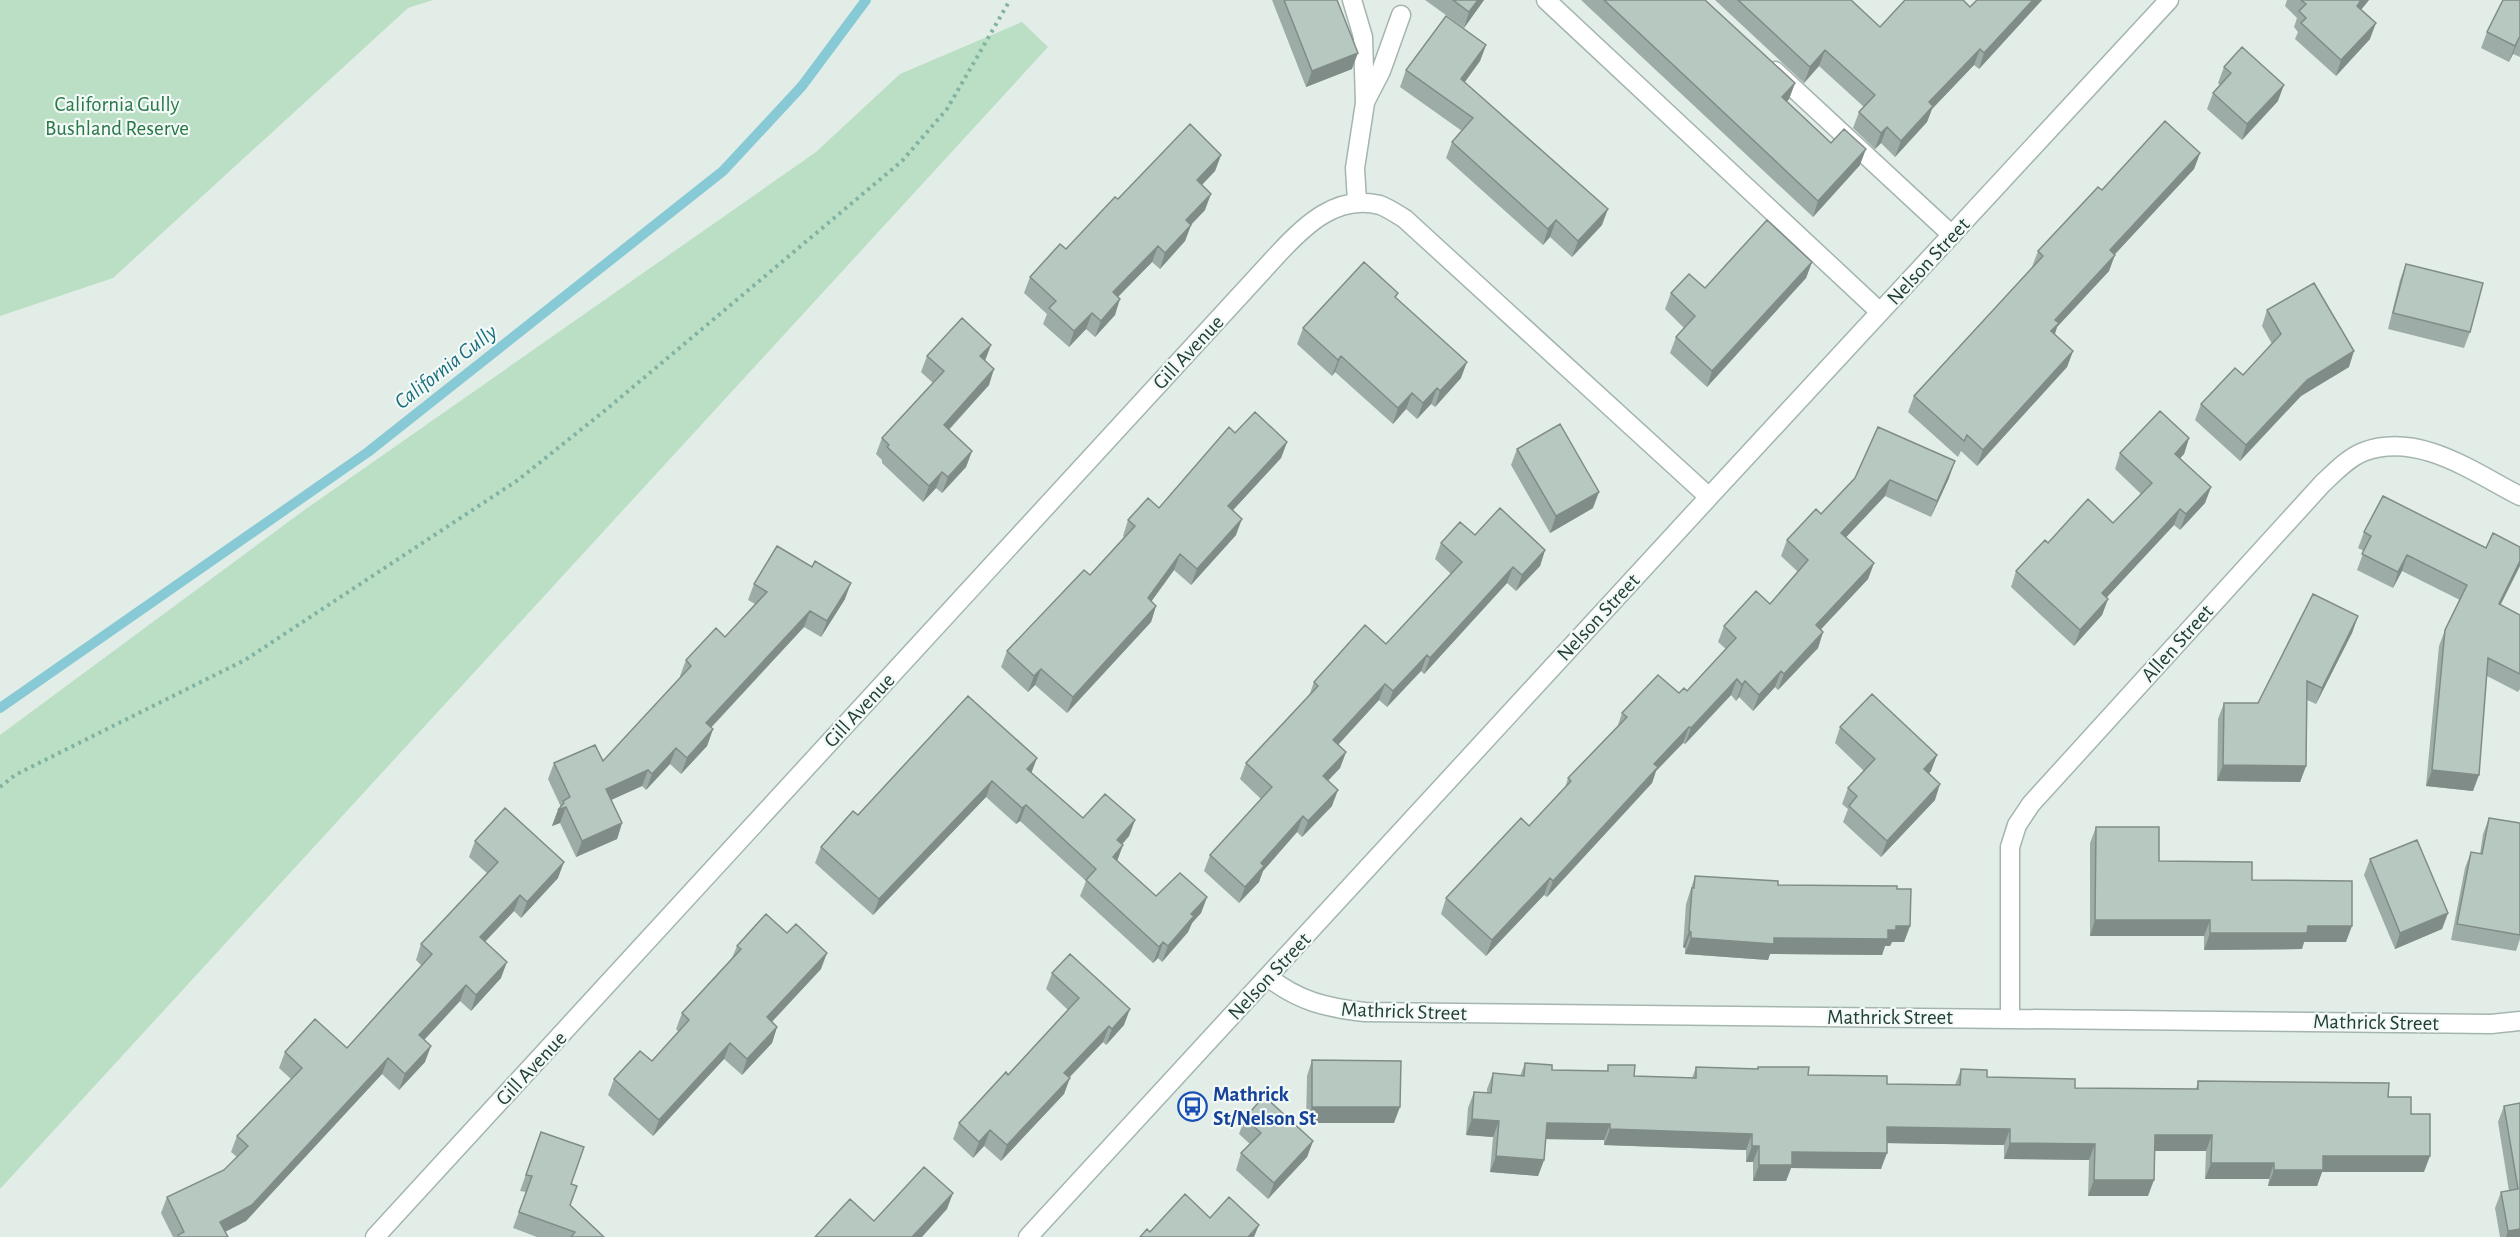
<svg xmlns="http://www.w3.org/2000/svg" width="2520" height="1237" viewBox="0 0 2520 1237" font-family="'Alegreya Sans',sans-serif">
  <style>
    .green { fill: #badfc4 }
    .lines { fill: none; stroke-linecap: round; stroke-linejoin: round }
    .stream { stroke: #87c9d4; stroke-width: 10 }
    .minor-casing { stroke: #a4b5af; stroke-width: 21 }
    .path { stroke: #81b2a2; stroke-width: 4; stroke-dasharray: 3 4.5; stroke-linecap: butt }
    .minor { stroke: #fff; stroke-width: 18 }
    .wall { fill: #9daca6 }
    .shaded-wall { fill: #808c87 }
    .building { fill: #b7c8c1; stroke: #808c87; stroke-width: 1.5 }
    .labels { text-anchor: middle; stroke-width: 4.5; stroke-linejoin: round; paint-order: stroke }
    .park-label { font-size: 21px; fill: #297847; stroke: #f2f9f6 }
    .street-label { font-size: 21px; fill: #213f37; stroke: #f2f9f6 }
    .transit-label { font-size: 21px; font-weight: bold; fill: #164399; stroke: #f2f9f6; text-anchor: start }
    .water-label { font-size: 22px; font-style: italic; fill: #186d7e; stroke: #f2f9f6 }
  </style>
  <rect width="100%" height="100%" fill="#e2ede8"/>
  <path class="green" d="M0 0H433L408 8 113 278 0 316Z
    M1022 22 1048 47 0 1189V735L303 511 816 152 900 74Z"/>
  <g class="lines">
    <path class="stream" d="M0 708 368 452 723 171 802 86 866 0"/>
    <defs>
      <path id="minor" d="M1352 0 1363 37 1365 103 1355 168 1357 202
        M1546 0 1880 312
        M1775 71 1952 235
        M1365 102 1381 71 1401 15
        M1268 977C1298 1001 1327 1008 1365 1012L2491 1024 2520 1021
        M2010 1018V847L2017 825 2031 804 2323 483C2335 472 2348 458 2363 452 2418 431 2473 472 2520 496
        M375 1237 1279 253C1305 225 1337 194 1380 205 1388 208 1397 214 1405 219L1709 497
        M1028 1237 1709 497 2169 0"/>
    </defs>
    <use href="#minor" class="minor-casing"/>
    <path class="path" d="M0 787 15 775 245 660 518 480 608 408 902 161 947 109 1010 0"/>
    <use href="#minor" class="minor"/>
  </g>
  <path class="wall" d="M1272 0H1337L1352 69 1306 87Z
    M1425 0H1484L1464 28Z
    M1581 0H1705L1795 83 1789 99 1786 102 1831 143 1860 165 1813 217Z
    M1715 0H1851L1880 27 1970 7 1977 0H2042L1979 69 1974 65 1932 109 1927 122 1895 157 1881 143 1875 149 1853 128 1859 112 1864 107 1819 66 1804 83Z
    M2287 0H2369L2361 10 2370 39 2336 76 2295 39 2298 32 2294 27 2297 18 2285 6Z
    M2520 0V57L2513 54 2509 62 2481 48 2487 32Z
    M1486 45 1480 61 1465 82 1602 225 1572 257 1550 237 1543 245 1446 158 1452 142 1462 131 1400 87 1406 70Z
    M2224 67 2278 101 2242 140 2207 109 2213 93 2220 85 2218 83Z
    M2200 153 2194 169 2115 254 2109 271 2057 327 2055 334 2073 351 2067 367 1977 466 1961 451 1958 457 1908 412 1914 396 2032 267 2038 251 2102 190Z
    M1221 155 1215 171 1202 185 1205 210 1191 225 1185 241 1160 269 1152 262 1118 297 1115 315 1095 337 1086 329 1069 347 1043 324 1047 314 1024 293 1030 277 1066 249Z
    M1812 262 1806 278 1707 387 1670 353 1676 337 1684 328 1665 309 1671 293 1705 288Z
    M2406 264 2470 332 2464 348 2388 329 2400 280Z
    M1396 298 1461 378 1435 407 1431 404 1417 419 1406 409 1393 424 1335 372 1332 376 1297 344 1303 328Z
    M2267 310 2349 367 2301 396 2240 461 2195 420 2201 404 2243 375 2272 344 2262 326Z
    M927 356 985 361 989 385 949 430 972 451 966 467 942 493 936 488 923 502 882 463V460L876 454 882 438 933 383 921 372Z
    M1235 433 1287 442 1281 458 1233 510 1236 535 1191 585 1174 570 1151 602 1156 606 1151 622 1067 713 1035 685 1028 692 1001 667 1007 651 1090 575 1124 537 1123 536 1128 520 1159 508Z
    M2189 438 2184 454 2180 458 2211 487 2205 503 2180 530 2174 525 2106 597 2108 599 2102 615 2074 646 2011 587 2016 571 2048 543 2113 523 2141 494 2115 469 2120 453Z
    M1517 449 1593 508 1550 533 1511 465Z
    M1855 478H1949L1931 517 1885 496 1846 537 1874 563 1868 579 1821 629 1823 632 1818 648 1778 690 1775 687 1753 711 1739 697 1736 701 1731 695 1685 744 1683 743 1656 771 1652 783 1547 897 1544 895 1486 956 1441 914 1446 898 1529 826 1565 788 1568 778 1617 728 1622 713 1687 691 1726 649 1718 642 1724 626 1770 604 1798 572 1781 556 1787 540 1821 514Z
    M2383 496 2500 605 2520 615V689L2518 692 2487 676 2473 791 2426 786 2439 646 2445 630 2460 600 2402 571 2393 588 2357 570 2364 551 2358 548 2364 532Z
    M1475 535 1545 550 1540 566 1516 591 1507 583 1424 674 1421 671 1387 707 1379 700 1338 744 1346 752 1340 768 1328 781 1332 806 1302 837 1297 832 1263 871 1259 882 1239 903 1204 871 1210 855 1261 799 1240 779 1246 763 1309 696 1314 682 1386 644 1451 574 1435 559 1441 543Z
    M754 584 845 599 821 637 804 627 711 728 713 729 707 746 681 774 670 764 646 790 642 786 611 800 622 823 617 839 576 857 560 823 552 826 558 810 561 807 548 779 554 763 603 761 681 677 680 676 686 660 725 637 755 604 748 600Z
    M2358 616 2352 633 2316 704 2307 700 2306 766 2300 782 2217 781 2218 719 2224 703H2258Z
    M968 696 1032 773 1083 818 1135 820 1129 836 1122 845H1123L1117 861 1156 896 1207 897 1201 913 1192 923 1188 932 1162 962 1158 958 1153 963 1080 896 1086 881 1020 821 1016 824 986 797 873 915 815 863 821 847 858 815Z
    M1840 727 1931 771 1929 773 1935 800 1881 857 1843 822 1848 809 1842 804 1848 788 1864 771 1835 743Z
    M2489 818 2520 823V939L2516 951 2451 940 2465 868 2471 852 2480 854 2483 834Z
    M2096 827 2159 861 2252 880 2346 942H2304L2302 949 2204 950V936H2090V843Z
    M475 841 558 878 521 918 514 911 485 942 501 978 471 1011 460 1001 424 1040 425 1062 399 1090 382 1074 246 1221 225 1232 227 1237H173L161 1213 167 1197 224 1170 237 1157 231 1152 237 1136 291 1079 279 1068 285 1052 347 1048 422 966 416 960 421 944 487 873 469 857Z
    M2370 859 2448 913 2442 929 2395 949 2364 875Z
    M1695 876 1778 885 1897 889 1910 926 1904 942H1892L1890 946H1885L1882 955 1770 954 1768 960 1685 954V948L1683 947 1686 904Z
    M737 946 821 969 772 1022 777 1027 772 1043 742 1075 724 1059 653 1136 608 1095 614 1079 652 1061 679 1032 676 1029 682 1013 732 958Z
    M1052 973 1124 1025 1106 1045 1103 1042 1069 1078 1064 1094 1001 1161 984 1146 973 1158 953 1139 959 1123 1008 1075 1068 1010 1046 989Z
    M1312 1060 1394 1123H1306L1307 1076Z
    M1525 1063 1552 1070 1607 1071 1608 1065 1634 1076 1692 1078 1696 1067 1757 1069 1758 1067 1808 1075 1887 1084 1955 1085 1961 1069 1987 1077 2075 1088 2196 1089 2198 1081 2388 1097 2411 1114 2424 1172H2322L2317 1186H2268L2269 1179H2205L2206 1151H2154L2148 1196H2088L2089 1160 2004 1159V1145L1887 1143 1881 1169 1791 1168 1786 1181H1753V1162H1746V1150L1604 1145V1140L1546 1139 1544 1160 1538 1176 1490 1172 1493 1137 1466 1135 1468 1108 1474 1092 1487 1093V1089L1493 1073 1520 1076Z
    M2520 1103V1237H2500L2495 1208 2501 1192 2509 1191 2498 1122 2504 1106Z
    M1245 1118 1313 1141 1307 1157 1268 1199 1236 1170 1241 1153 1250 1144 1239 1134Z
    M541 1132 571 1184 570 1205 604 1237H537L513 1228 526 1192 520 1191Z"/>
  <path class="shaded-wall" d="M1478 0H1484L1464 28 1469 12Z
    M2033 0H2042L1979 69 1984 53Z
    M2361 0H2369L2351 22 2357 6Z
    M2376 23 2370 39 2336 76 2341 60Z
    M2519 38 2513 54 2509 62 2515 46Z
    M1486 45 1480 61 1455 95 1461 79Z
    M1980 49 1974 65 1932 109 1927 122 1895 157 1901 141 1929 102Z
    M1825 50 1819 66 1804 83 1810 67Z
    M1358 53 1352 69 1306 87 1312 71Z
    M1795 83 1789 99 1776 113 1782 97Z
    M2284 85 2278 101 2242 140 2247 124Z
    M1887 127 1881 143 1875 149 1881 133Z
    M1866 149 1860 165 1813 217 1818 201Z
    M2200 153 2194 169 2104 266 2110 250Z
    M1221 155 1215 171 1191 196 1197 180Z
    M1211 194 1205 210 1180 236 1186 220Z
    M1608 209 1602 225 1572 257 1578 241Z
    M1556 220 1550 237 1543 245 1548 229Z
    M1191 225 1185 241 1160 269 1165 253Z
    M1158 246 1152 262 1107 308 1113 292Z
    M2115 255 2109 271 2057 327 2053 339 2045 347 2055 320Z
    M1812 262 1806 278 1707 387 1712 371Z
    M1120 299 1115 315 1095 337 1101 321Z
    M1092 313 1086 329 1069 347 1074 331Z
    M991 345 985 361 980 356Z
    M2073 351 2067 367 1977 466 1983 450Z
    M2354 351 2349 367 2301 396 2240 461 2246 445 2307 380Z
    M1341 356 1335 372 1332 376 1338 360Z
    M1467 362 1461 378 1435 407 1440 391Z
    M994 369 989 385 938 441 944 425Z
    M1437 388 1431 404 1417 419 1423 403Z
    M1412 393 1406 409 1393 424 1398 408Z
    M2189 438 2184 454 2169 470 2175 454Z
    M1287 442 1281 458 1222 522 1228 506Z
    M972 451 966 467 942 493 948 477Z
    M1955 461 1949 478 1931 517 1937 501Z
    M942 472 936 488 923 502 929 486Z
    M1890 480 1885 496 1835 549 1841 533Z
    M2211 487 2205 503 2180 530 2186 514Z
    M1599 492 1593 508 1550 533 1556 516Z
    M2180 509 2174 525 2096 609 2102 593Z
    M1242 519 1236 535 1191 585 1197 569Z
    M1545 550 1540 566 1516 591 1522 575Z
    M1180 554 1174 570 1142 614 1148 598Z
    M2407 555 2402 571 2393 588 2398 572Z
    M2520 561V566L2493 620 2499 604Z
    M1874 563 1868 579 1810 641 1816 625Z
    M1513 567 1507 583 1424 674 1430 658Z
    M851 583 845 599 821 637 827 621Z
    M2108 599 2102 615 2074 646 2080 630Z
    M1156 606 1151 622 1067 713 1073 697Z
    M810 611 804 627 700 739 706 723Z
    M2358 616 2352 633 2316 704 2322 688Z
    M1823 632 1818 648 1778 690 1784 674Z
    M1427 655 1421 671 1387 707 1393 691Z
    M1041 669 1035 685 1028 692 1034 676Z
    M1781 671 1775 687 1753 711 1759 695Z
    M1737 679 1731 695 1685 744 1691 728Z
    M1745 681 1739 697 1736 701 1742 685Z
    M1385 684 1379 700 1328 756 1333 740Z
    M1689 727 1683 743 1656 771 1652 783 1547 897 1553 881 1654 764Z
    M713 729 707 746 681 774 687 758Z
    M676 748 670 764 646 790 652 774Z
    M1346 752 1340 768 1317 792 1323 776Z
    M1937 755 1931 771 1919 785 1924 769Z
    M1037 758 1031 774 1027 769Z
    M2223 765 2306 766 2300 782 2217 781Z
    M648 770 642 786 600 805 606 789Z
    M2432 770 2479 775 2473 791 2426 786Z
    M992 781 986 797 873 915 879 899Z
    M1940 784 1935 800 1881 857 1887 841Z
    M1338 790 1332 806 1302 837 1308 821Z
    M1026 805 1020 821 1016 824 1022 808Z
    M566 807 560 823 552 826 558 810Z
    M1303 816 1297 832 1263 871 1259 882 1239 903 1245 887 1261 863Z
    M1135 820 1129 836 1111 856 1117 840Z
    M622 823 617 839 576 857 582 841Z
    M1123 845 1117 861 1113 857Z
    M564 862 558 878 521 918 527 902Z
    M1550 878 1544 895 1486 956 1492 940Z
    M520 895 514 911 474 953 480 937Z
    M1207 897 1201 913 1192 923 1188 932 1162 962 1168 946 1191 914Z
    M2448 913 2442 929 2395 949 2400 933Z
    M2095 920H2210L2204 936H2090Z
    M1896 926H1910L1904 942H1892L1890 946H1885L1882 955 1770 954 1768 960 1685 954 1691 938H1774L1888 930Z
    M2308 926H2352L2346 942H2304L2302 949 2204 950 2210 933Z
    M1689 931 1691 932 1685 948 1683 947Z
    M1163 942 1158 958 1153 963 1159 947Z
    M827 953 821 969 761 1033 767 1017Z
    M507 962 501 978 471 1011 476 995Z
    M466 985 460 1001 413 1052 419 1035Z
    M1130 1009 1124 1025 1106 1045 1112 1029Z
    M1109 1026 1103 1042 1058 1089 1064 1073Z
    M777 1027 772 1043 742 1075 747 1059Z
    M730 1043 724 1059 653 1136 659 1120Z
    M431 1046 425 1062 399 1090 405 1074Z
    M388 1058 382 1074 246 1221 215 1237 220 1222Z
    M1070 1078 1064 1094 1001 1161 1007 1145Z
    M1312 1107H1400L1394 1123H1306Z
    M1472 1119 1499 1121 1493 1137 1466 1135Z
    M1547 1123 1610 1124 1604 1140 1541 1139Z
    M1887 1127 2010 1129 2004 1145 1881 1143Z
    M1610 1129 1752 1134 1746 1150 1604 1145Z
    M990 1130 984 1146 973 1158 979 1142Z
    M2155 1135H2212L2206 1151H2149Z
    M1313 1141 1307 1157 1268 1199 1274 1183Z
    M2010 1143 2095 1144 2089 1160 2004 1159Z
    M1752 1146H1759L1753 1162H1746Z
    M1792 1152 1887 1153 1881 1169 1791 1168 1786 1181H1753L1759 1165Z
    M1496 1156 1544 1160 1538 1176 1490 1172Z
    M2323 1156H2430L2424 1172H2322L2317 1186H2268L2274 1170Z
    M2211 1163H2274L2269 1179H2205Z
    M2094 1180H2154L2148 1196H2088Z
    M953 1193 947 1209 922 1237H912Z
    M1259 1225 1254 1237H1248Z
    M2520 1229V1237H2506L2508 1231Z"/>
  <path class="building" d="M1284 0H1337L1358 53 1312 71Z
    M1453 0H1478L1469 12Z
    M1604 0H1705L1795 83 1782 97 1831 143 1844 129 1866 149 1818 201Z
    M1738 0H1851L1880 27 1905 0H1963L1970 7 1977 0H2033L1984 53 1980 49 1929 102 1933 106 1901 141 1887 127 1881 133 1859 112 1875 95 1825 50 1810 67Z
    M2301 0H2361L2357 6 2376 23 2341 60 2301 23 2306 18 2299 11 2306 4Z
    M2503 0H2520V38H2519L2515 46 2487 32Z
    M1446 16 1486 45 1461 79 1608 209 1578 241 1556 220 1548 229 1452 142 1473 118 1406 70Z
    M2242 47 2284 85 2247 124 2213 93 2231 73 2224 67Z
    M2165 121 2200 153 2110 250 2115 255 2055 320 2059 323 2051 331 2073 351 1983 450 1967 435 1964 441 1914 396 2043 256 2038 251 2098 187 2102 190Z
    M1190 124 1221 155 1197 180 1211 194 1186 220 1191 225 1165 253 1158 246 1113 292 1120 299 1101 321 1092 313 1074 331 1049 308 1056 301 1030 277 1060 244 1066 249 1115 197 1118 199Z
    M1767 220 1812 262 1712 371 1676 337 1695 316 1671 293 1689 274 1705 288Z
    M1364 262 1398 293 1395 297 1467 362 1440 391 1437 388 1423 403 1412 393 1398 408 1341 356 1338 360 1303 328Z
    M2406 264 2483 283 2470 332 2393 313Z
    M2314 283 2354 351 2307 380 2246 445 2201 404 2235 368 2243 375 2281 334 2267 310Z
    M962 318 991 345 980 356 994 369 944 425 972 451 948 477 942 472 929 486 887 447 889 445 882 438 944 371 927 356Z
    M2160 411 2189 438 2175 454 2211 487 2186 514 2180 509 2102 593 2108 599 2080 630 2016 571 2045 540 2048 543 2088 499 2113 523 2152 483 2120 453Z
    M1255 412 1287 442 1228 506 1242 519 1197 569 1180 554 1148 598 1156 606 1073 697 1041 669 1034 676 1007 651 1084 570 1090 575 1135 526 1128 520 1148 498 1159 508 1229 427 1235 433Z
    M1560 424 1599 492 1556 516 1517 449Z
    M1878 427 1955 461 1937 501 1890 480 1841 533 1874 563 1816 625 1823 632 1784 674 1781 671 1759 695 1745 681 1742 685 1737 679 1691 728 1689 727 1654 764 1658 767 1553 881 1550 878 1492 940 1446 898 1521 818 1529 826 1571 781 1568 778 1627 717 1622 713 1658 675 1679 693 1684 688 1687 691 1736 638 1724 626 1756 591 1770 604 1808 560 1787 540 1816 509 1821 514 1855 478Z
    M2383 496 2486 548 2493 533 2520 547V561L2499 604 2520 615V674L2488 658 2479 775 2432 770 2445 630 2467 585 2407 555 2398 572 2362 554 2371 536 2364 532Z
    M1500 508 1545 550 1522 575 1513 567 1430 658 1427 655 1393 691 1385 684 1333 740 1346 752 1323 776 1338 790 1308 821 1303 816 1261 863 1264 866 1245 887 1210 855 1272 787 1246 763 1318 686 1314 682 1365 625 1386 644 1462 562 1441 543 1460 522 1475 535Z
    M777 546 812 567 815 561 851 583 827 621 810 611 706 723 713 729 687 758 676 748 652 774 648 770 606 789 622 823 582 841 566 807 558 810 564 803 563 801 570 797 554 763 595 745 603 761 691 666 686 660 716 628 725 637 767 592 754 584Z
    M2313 594 2358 616 2322 688 2307 681 2306 766 2223 765 2224 703H2258Z
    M1872 694 1937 755 1924 769 1940 784 1887 841 1849 806 1857 796 1848 788 1875 759 1840 727Z
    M968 696 1037 758 1027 769 1083 818 1105 794 1135 820 1117 840 1123 845 1113 857 1156 896 1180 873 1207 897 1191 914 1194 916 1168 946 1163 942 1159 947 1086 880 1096 869 1026 805 1022 808 992 781 879 899 821 847 853 811 858 815Z
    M505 808 564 862 527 902 520 895 480 937 507 962 476 995 466 985 419 1035 431 1046 405 1074 388 1058 252 1205 220 1222 228 1237H179L178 1235 184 1232 167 1197 224 1170 248 1146 237 1136 302 1068 285 1052 315 1019 347 1048 432 954 421 944 498 862 475 841Z
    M2489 818 2520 823V935L2457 924 2471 852 2482 854Z
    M2096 827H2159V861L2252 862V880L2352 881V926H2308L2307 933H2210V920H2095Z
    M2417 840 2448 913 2400 933 2370 859Z
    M1695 876 1778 881V885L1897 886V889H1911L1910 926H1896V930H1888V939L1774 938V944L1691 938V932L1689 931 1692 888H1694Z
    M766 914 787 933 796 924 827 953 767 1017 777 1027 747 1059 730 1043 659 1120 614 1079 640 1051 652 1061 689 1020 682 1013 741 949 737 946Z
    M1070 954 1130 1009 1112 1029 1109 1026 1064 1073 1070 1078 1007 1145 990 1130 979 1142 959 1123 1006 1072 1008 1075 1079 998 1052 973Z
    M1312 1060 1401 1061 1400 1107H1312Z
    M1525 1063 1552 1065V1070L1608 1071V1065H1635L1634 1076 1696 1078V1067L1758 1069V1067H1809L1808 1075 1887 1076V1084L1960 1085 1961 1069 1987 1070V1077L2075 1079V1088L2198 1089V1081L2389 1083 2388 1097H2411V1114H2430V1156H2323V1170H2274V1163H2211L2212 1135H2155L2154 1180H2094L2095 1144 2010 1143V1129L1887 1127V1153L1792 1152V1165H1759V1146H1752V1134L1610 1129V1124L1547 1123 1544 1160 1496 1156 1499 1121 1472 1119 1474 1092 1491 1093 1493 1073 1524 1076Z
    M1264 1096 1313 1141 1274 1183 1241 1153 1261 1133 1245 1118Z
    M2520 1103V1229L2508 1231 2501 1192 2518 1189 2504 1106Z
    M541 1132 584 1147 571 1184 577 1186 570 1205 604 1237H571L575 1232 519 1212 532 1176 526 1175Z
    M924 1167 953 1193 912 1237H815L850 1199 874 1221Z
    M1185 1194 1210 1218 1229 1197 1259 1225 1248 1237H1140L1147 1229 1150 1232Z"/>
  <defs>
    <symbol id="bus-ring" viewBox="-11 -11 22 22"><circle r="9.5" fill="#f2f9f6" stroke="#1a4fb4" stroke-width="1.5"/><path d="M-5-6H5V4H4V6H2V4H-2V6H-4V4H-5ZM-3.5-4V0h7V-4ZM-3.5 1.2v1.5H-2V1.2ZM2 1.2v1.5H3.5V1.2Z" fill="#1a4fb4"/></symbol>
  </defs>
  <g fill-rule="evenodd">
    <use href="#bus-ring" x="1176" y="1090" width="33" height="33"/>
  </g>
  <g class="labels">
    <g class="park-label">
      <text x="117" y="111">California Gully<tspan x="117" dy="24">Bushland Reserve</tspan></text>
    </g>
    <g class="street-label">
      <text transform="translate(1928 261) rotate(-47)" y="7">Nelson Street</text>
      <text transform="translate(1188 352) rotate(-47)" y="7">Gill Avenue</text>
      <text transform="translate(1598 617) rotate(-47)" y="7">Nelson Street</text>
      <text transform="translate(2177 643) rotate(-48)" y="7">Allen Street</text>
      <text transform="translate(859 710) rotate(-47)" y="7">Gill Avenue</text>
      <text transform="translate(1269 976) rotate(-47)" y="7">Nelson Street</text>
      <text transform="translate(1404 1011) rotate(2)" y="7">Mathrick Street</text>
      <text x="1890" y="1024">Mathrick Street</text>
      <text transform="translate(2376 1022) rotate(1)" y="7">Mathrick Street</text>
      <text transform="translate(531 1068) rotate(-47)" y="7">Gill Avenue</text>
    </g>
    <g class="transit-label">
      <text x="1213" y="1101">Mathrick<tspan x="1213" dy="24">St/Nelson St</tspan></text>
    </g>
    <g class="water-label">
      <text transform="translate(445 366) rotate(-38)" y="8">California Gully</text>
    </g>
  </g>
</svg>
